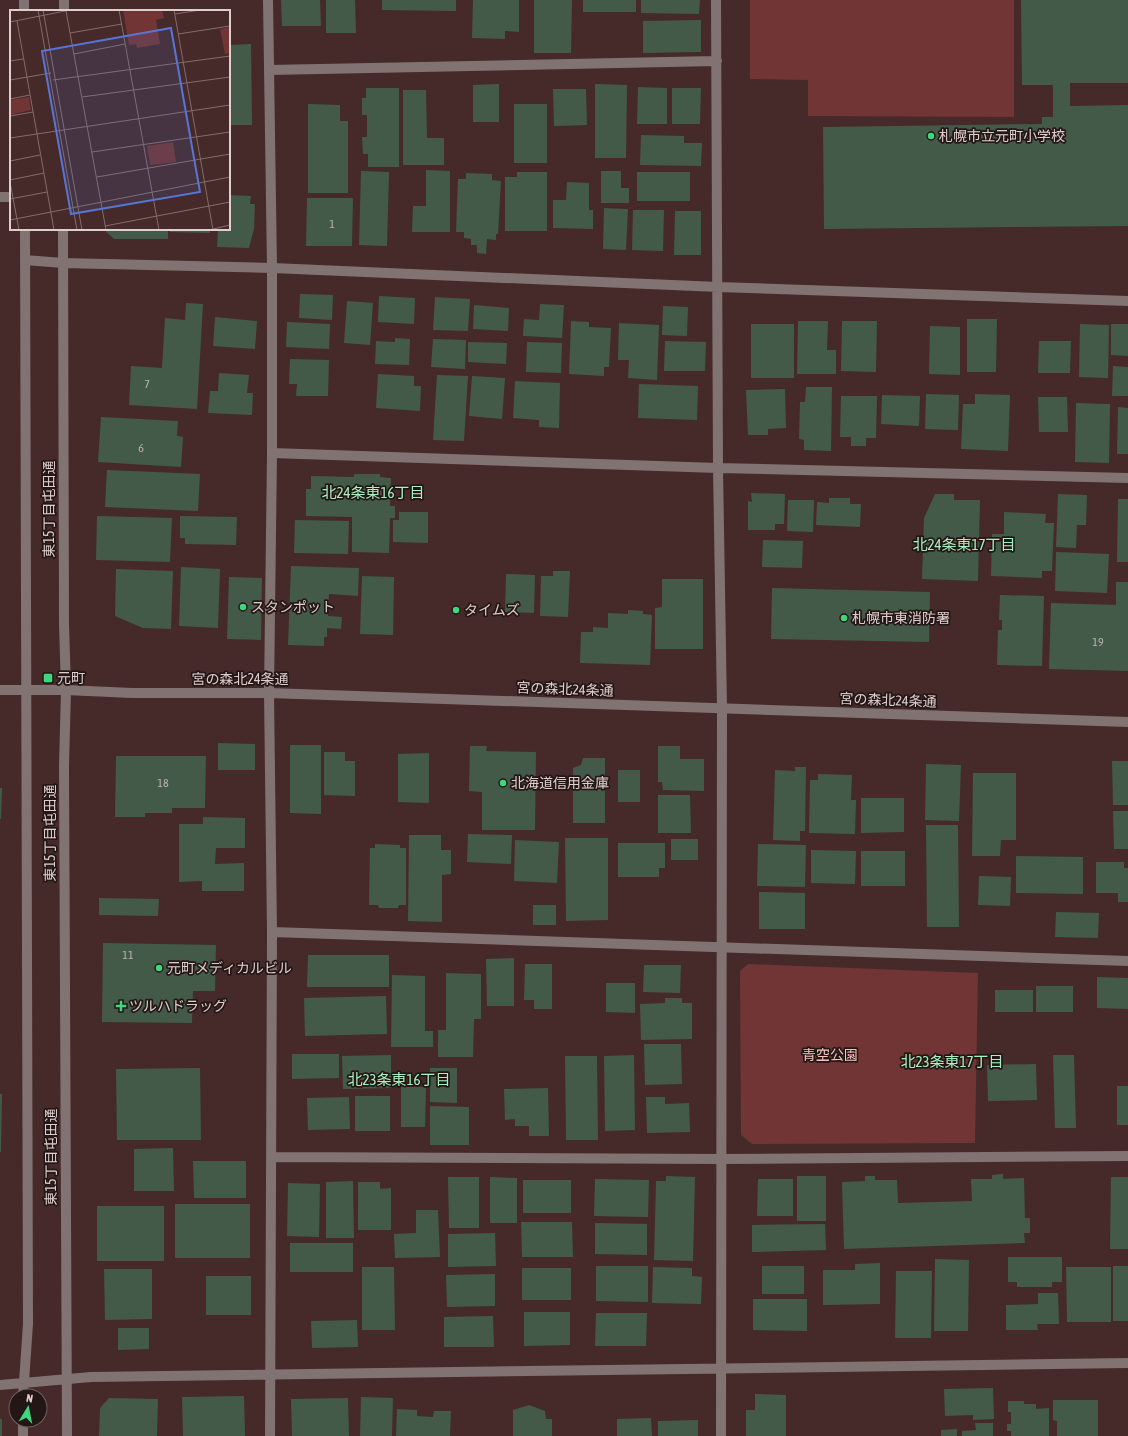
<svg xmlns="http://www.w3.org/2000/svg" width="1128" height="1436" viewBox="0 0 1128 1436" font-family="'Asap Condensed','Noto Sans JP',sans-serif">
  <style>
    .green { fill: #703534 }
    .building { fill: #435a49 }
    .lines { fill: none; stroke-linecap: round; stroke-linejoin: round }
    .minor { stroke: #817372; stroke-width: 10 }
    .poi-dot { fill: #3ed77d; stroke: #231716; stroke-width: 1.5 }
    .labels { text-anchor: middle; stroke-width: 3.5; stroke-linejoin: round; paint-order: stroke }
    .number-label { font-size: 12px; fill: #b9b1ac }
    .poi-label { font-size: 14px; fill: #e0cecd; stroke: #231716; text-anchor: start }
    .street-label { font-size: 14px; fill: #e0cecd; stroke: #231716 }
    .park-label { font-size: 14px; fill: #f8c2bf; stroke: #231716 }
    .neighbourhood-label { font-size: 15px; fill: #a8f0bd; stroke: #231716 }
    .inset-road { fill: none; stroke: #836c6b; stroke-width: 1 }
    .view { fill: #5874d5; fill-opacity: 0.15; stroke: #5874d5; stroke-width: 2 }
    .inset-edge { fill: none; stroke: #e0cecd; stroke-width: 2 }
  </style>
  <rect width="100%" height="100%" fill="#452a29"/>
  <path class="green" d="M750 0H1014V117L808 116V80L750 79Z
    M748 964 978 973 975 1143 752 1144 741 1135 740 971Z"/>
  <path class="building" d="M281 0H320L321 26H282Z
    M326 0H355L356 33H326Z
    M382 0H456V11L382 10Z
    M473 0H519V32L505 31V39L472 38Z
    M534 0H572L571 53H534Z
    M583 0H636V12H583Z
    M641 0H700L699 14 641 13Z
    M1021 0H1128V83H1070V106L1128 105V226L824 229 823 127 1042 124V117H1053V85H1022Z
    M701 20V52L643 53V21Z
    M251 44 252 125H229V45Z
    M499 84V122H473V85Z
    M595 84 627 85 626 158H595Z
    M638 87 667 88V124H637Z
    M366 88H399V167H368V154H363L362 137H367V115H362V98H366Z
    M672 88H701L700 124H672Z
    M553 89H586L587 125 554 126Z
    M403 90H426L427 138H444V165H403Z
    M308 104 340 105V121H348V193H308Z
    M514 104H547V163H514Z
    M641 135 684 136V143H702L701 166 640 165Z
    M426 170 450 171V232H412L413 206H426Z
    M361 171 389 172 387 246 359 245Z
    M601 171H621V188H629V203H601Z
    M517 172H547V231H505V177H517Z
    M637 172H690V201H637Z
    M466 173 492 174V180L501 181 498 234H496V240L487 239 486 254 477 253V245H471V239L464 238V232H456L458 179H466Z
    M567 182 589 183V210H593V229L553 228V200H566Z
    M229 195 251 196 250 204H255L254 229 249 248 217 247 218 229H229Z
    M307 198H353L352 246H306Z
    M604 208 628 209 626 250 603 249Z
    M633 210H664L663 251 632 250Z
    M675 211H701V255H674Z
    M103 229H168V239H114Z
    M170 229H210V233L170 232Z
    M300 294 333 295 332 320 299 318Z
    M379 296 415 298 414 324 378 322Z
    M435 297 470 299 468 331 433 330Z
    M347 301 373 303 370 345 344 343Z
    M186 303 203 304 197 409 129 405 131 366 162 368 165 318 185 320Z
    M540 304 564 305 562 338 523 336 524 319 539 320Z
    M474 305 509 308 508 331 473 329Z
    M663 306 688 307 687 336 662 335Z
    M215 317 257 321 255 349 213 346Z
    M967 319H997L996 372H967Z
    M571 321 589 322V327L611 328 609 367H604V376L569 374Z
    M798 321H828L827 350H836V374H797Z
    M842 321H877L876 372 841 371Z
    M287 322 330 324 329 349 286 347Z
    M619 323 659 325 657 380 628 378 629 360H618Z
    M751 324H794V378H751Z
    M1080 324 1109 325 1108 378 1079 377Z
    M1111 324H1128V356L1111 355Z
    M930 326 960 327V375L929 374Z
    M395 338 410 339 409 365 375 364 376 341 395 342Z
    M433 339 466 340 465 369 431 367Z
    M665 341 706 342 705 371H664Z
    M1039 341H1071L1070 373H1038Z
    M468 342 507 343 506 364 468 362Z
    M527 342 562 343 561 373 526 372Z
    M290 359 329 360 328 396H296L297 384H289Z
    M1113 366 1128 367V396H1112Z
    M219 373 249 375 247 393H253L252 415 208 413 210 391H218Z
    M378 374 414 376V386H421L420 411 376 408Z
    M437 375 468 376 464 441 433 440Z
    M472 376 505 378 502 419 469 416Z
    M515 381 560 383 559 428 539 427V420L513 418Z
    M639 384 698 386 697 420 638 418Z
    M806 387H832L831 451 804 450V440L799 439 800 402H805Z
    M785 389 786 428 768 429V435H748L746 390Z
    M926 394 959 395 958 430 925 429Z
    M975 394 1010 395 1008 451 961 449 963 404H975Z
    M882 395 920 396 919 426 881 424Z
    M841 396H877L876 438H866V446H851V437H840Z
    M1038 397H1067L1068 432H1039Z
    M1076 403 1110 404 1109 463 1075 462Z
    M1118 407 1128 408V454H1117Z
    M101 417 178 421 177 436 183 437 181 467 98 462Z
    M107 470 200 474 198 511 105 507Z
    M354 474H380V477L391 478 390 506H395V518H390L389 553 352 552V517L306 516V489H311V476L354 477Z
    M751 493 785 494 784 524H775V530H748V501L752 502Z
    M935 494H954V500H980L978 581 922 579 924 518Z
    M1058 494 1087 495 1086 525H1077L1076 548 1056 547Z
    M829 498H850V504H861L860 527 816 525 817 502 829 503Z
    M1118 499H1128V562H1117Z
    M788 500H814L813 532 787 531Z
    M399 512H428V543L393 542V520H399Z
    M1004 512 1046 514 1045 523H1054L1052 571H1042V578L991 576 992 534H1004Z
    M97 516 172 518 170 562 96 560Z
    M180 516 237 517 236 545 185 544V538H180Z
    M295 520 349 521 348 554 294 553Z
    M763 540 803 541 802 568 762 567Z
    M1056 552 1109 554 1107 593 1055 591Z
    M291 566 359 568 358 596 329 594 328 616 342 617 341 629 327 628V637H324V646L288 645Z
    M181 567 220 569 218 628 179 626Z
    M116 569 173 571 171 629 143 628 115 616Z
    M553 571H570L568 617 540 616 541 576H553Z
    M506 574 535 575 534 613 505 612Z
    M362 576 394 577 393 635 360 634Z
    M229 577 262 578 261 640 227 639Z
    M662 579H703V649H655V608L662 607Z
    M1116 582H1128V671L1049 669 1051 603 1116 605Z
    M772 588 930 592 929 642 771 639Z
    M1000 595 1044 596 1042 666 997 665 998 630H1002V620H999Z
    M628 610 643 611V614L652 615 650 665 580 663 581 632H593V627L608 628V613L628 614Z
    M218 743 255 744V770H218Z
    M290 745H321V814L290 813Z
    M470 746H487L486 751 536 752 535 830H482V792L469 791Z
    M658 746H680V759H704V791L663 790 662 782H658Z
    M324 752H345V761H355V796L324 795Z
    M429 753V803L398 802V754Z
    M116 756H206L205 808H172V813H145V817H115Z
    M583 758H605V823H573V768L581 765Z
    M1112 761H1128V805H1113Z
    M926 764 961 765 959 821 925 820Z
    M795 767H806L805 831H800V841L773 840 775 770 795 771Z
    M618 770H640V802H618Z
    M973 773H1016V840H1001L1000 856H972Z
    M818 774 852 775 851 800H856L855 834 809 833 810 780H818Z
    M0 788H2L1 819H0Z
    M658 795H690L691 833H658Z
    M861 798H904V832L861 833Z
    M1113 811H1128V849H1114Z
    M203 817 245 818V848H216L215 864 244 863V891H202V881L179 882V824H203Z
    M926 825H958L959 927H927Z
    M468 834 512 835 511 864 467 862Z
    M409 835H441V850H451V874L442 875V922L408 921Z
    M565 838H608V920L566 921Z
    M671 839H698V860H671Z
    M515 840 559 842 557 883 514 881Z
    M618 843H665V868H659V877H618Z
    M375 844 400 845V848H406V905H399L398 908H379L378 905H369L370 848H375Z
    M758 844 806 845 805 887 757 886Z
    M811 850 856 851 855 884 811 883Z
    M861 851H905V886H861Z
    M1016 856 1083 857V894L1016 893Z
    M1096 862H1124V868H1128V902H1118V893H1096Z
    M979 876 1011 877 1010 906 978 905Z
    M759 892 805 893V929H759Z
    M99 898 159 899 158 916 99 915Z
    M533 905H556V925H533Z
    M1056 912 1099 913 1098 938 1055 937Z
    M103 943 216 945 215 991H193L192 1023 102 1022Z
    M308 955H389V987H307Z
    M514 958V1006H487L486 959Z
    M525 964H552V1009H534V1000H524Z
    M644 965H681L680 993 643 992Z
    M446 973 481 974V1019H474L473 1057H438V1030H446Z
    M392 975 425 976V1031H433V1047H391Z
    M1097 977 1128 978V1009L1097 1008Z
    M606 983H635V1013L606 1012Z
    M1036 986H1073V1012H1036Z
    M995 990H1033V1012H995Z
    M386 996 387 1034 305 1036 304 998Z
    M665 998H682V1003H692V1039L641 1040 640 1004 665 1003Z
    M644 1044H681L682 1084 645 1085Z
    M292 1054H339V1078L292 1079Z
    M391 1055V1088L343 1089 342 1056Z
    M634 1055 635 1130 605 1131 604 1056Z
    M1053 1055H1074L1076 1128H1055Z
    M565 1056H597L598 1140H566Z
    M1036 1064 1037 1100 988 1101 987 1065Z
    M200 1068 201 1140H117L116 1069Z
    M430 1068H457V1103L430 1102Z
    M1117 1086H1128V1125H1117Z
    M401 1087H426L425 1127H401Z
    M548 1088 549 1136H529V1126H515V1119L505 1120 504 1089Z
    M0 1094H2L1 1152H0Z
    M355 1096H390V1131H355Z
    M349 1097 350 1129 308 1130 307 1098Z
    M646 1097H665V1104L689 1103 690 1132 647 1133Z
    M430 1106 469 1107V1145H430Z
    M173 1148 174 1191H134V1149Z
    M193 1161H246V1198H194Z
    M1003 1174V1179L1024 1178 1025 1218H1030V1233H1024L1025 1243 844 1249 842 1182 865 1181V1176H875V1180H897L898 1203 972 1201 971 1179H992V1175Z
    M666 1176 695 1177 693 1261 654 1260 656 1181H666Z
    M797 1176H826V1221H797Z
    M448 1177H479V1228H449Z
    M490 1177 517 1178V1223H490Z
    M1111 1177H1128V1249H1110Z
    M595 1179 649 1180 648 1217 594 1216Z
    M758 1179H793V1216H757Z
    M523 1180H571V1213H523Z
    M353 1181 354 1238H326V1182Z
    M358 1182H380V1189L391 1188V1230H358Z
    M288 1183 320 1184 319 1237 287 1236Z
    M175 1204H250V1258H175Z
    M97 1206H164V1261H97Z
    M416 1210H438L440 1257 395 1258 394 1234 416 1233Z
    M521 1222H572L573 1257H522Z
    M595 1223 647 1224V1255L595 1254Z
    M825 1224 826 1250 752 1252V1225Z
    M495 1233 496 1266 448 1267V1234Z
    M290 1243H353V1272H290Z
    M1008 1257H1062V1282H1052V1287H1017V1282H1008Z
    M935 1259 969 1260 968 1331H934Z
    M880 1263V1304L823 1305V1270H855V1264Z
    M596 1266H648V1302L596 1301Z
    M762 1266H804V1294H762Z
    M1113 1266H1128V1321H1113Z
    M362 1267H394L395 1330H362Z
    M653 1267 692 1268V1276L702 1277 701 1304 652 1303Z
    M1066 1267H1111V1322H1067Z
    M522 1268H571V1300H522Z
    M104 1269H152V1319L105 1320Z
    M896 1271H932L931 1338H895Z
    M495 1274V1306L447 1307 446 1275Z
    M206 1276H251V1315H206Z
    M1038 1293H1058L1059 1324H1037L1038 1330H1006V1305L1038 1304Z
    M753 1299H807V1331L753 1330Z
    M524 1312H570V1345L524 1346Z
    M596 1313H647L646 1346H595Z
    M493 1316 494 1347H444V1317Z
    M357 1320 358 1347 312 1348 311 1321Z
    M118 1328H149V1349L118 1350Z
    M993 1388 994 1419 973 1420V1415L945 1416 944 1389Z
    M755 1394 786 1395V1436H746V1410H755Z
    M244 1396 245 1436H183L182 1397Z
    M361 1397 393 1398 392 1436H360Z
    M109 1398 158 1399 157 1436H99L100 1408Z
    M348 1398 349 1436H292L291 1399Z
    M1053 1400H1098V1436H1057V1421L1053 1420Z
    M1008 1401H1024V1404H1036V1409L1049 1408V1436H1011V1431H1007V1424H1011V1412H1008Z
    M529 1405 545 1411 546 1419H552V1436H513V1410Z
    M397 1409 417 1410V1416L433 1417 434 1411H451L450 1436H396Z
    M0 1418 2 1420V1436H0Z
    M651 1418 652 1436H617V1419Z
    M698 1420V1436H658V1421Z
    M975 1423H993V1436H962V1431L976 1430Z
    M957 1429V1436H941V1430Z"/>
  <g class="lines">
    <path class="minor" d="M24 0V11
      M268 0 272 268V453L269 693 272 932 270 1436
      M716 0 718 468 722 708 721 1436
      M64 11V0
      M269 70 717 61
      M0 197H11
      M63 229 64 624 66 690 64 765 67 1436
      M25 260 63 263 272 268 718 287 1128 301
      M272 453 718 468 1128 478
      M0 690H66L132 693H269L1128 722
      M272 932 1128 961
      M272 1157 722 1159 1128 1156
      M0 1385 91 1377 1128 1363
      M23 1396 28 1324 25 229
      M23 1420V1436"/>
  </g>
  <g class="poi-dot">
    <circle cx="931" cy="136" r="4"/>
    <circle cx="243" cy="607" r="4"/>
    <circle cx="456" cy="610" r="4"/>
    <circle cx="844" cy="618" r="4"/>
    <rect x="43" y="673" width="10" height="10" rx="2"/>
    <circle cx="503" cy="783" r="4"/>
    <circle cx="159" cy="968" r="4"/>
    <path d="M119 1000h4v4h4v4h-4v4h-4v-4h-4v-4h4z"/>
  </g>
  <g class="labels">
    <g class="number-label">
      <text x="332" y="228">1</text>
      <text x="147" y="388">7</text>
      <text x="141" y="452">6</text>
      <text x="1098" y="646">19</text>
      <text x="163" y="787">18</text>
      <text x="128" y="959">11</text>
    </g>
    <g class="poi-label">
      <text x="939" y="141">札幌市立元町小学校</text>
      <text x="251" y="612">スタンポット</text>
      <text x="464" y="615">タイムズ</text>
      <text x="852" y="623">札幌市東消防署</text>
      <text x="57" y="683">元町</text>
      <text x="511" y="788">北海道信用金庫</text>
      <text x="167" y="973">元町メディカルビル</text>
      <text x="129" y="1011">ツルハドラッグ</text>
    </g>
    <g class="street-label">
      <text transform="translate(49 509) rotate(-90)" y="5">東15丁目屯田通</text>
      <text x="240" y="684">宮の森北24条通</text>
      <text transform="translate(565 689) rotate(2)" y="5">宮の森北24条通</text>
      <text transform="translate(888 700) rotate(2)" y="5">宮の森北24条通</text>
      <text transform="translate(50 833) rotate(-90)" y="5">東15丁目屯田通</text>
      <text transform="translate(51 1157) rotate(-90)" y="5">東15丁目屯田通</text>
    </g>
    <g class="park-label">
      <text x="830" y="1060">青空公園</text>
    </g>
    <g class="neighbourhood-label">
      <text x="373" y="498">北24条東16丁目</text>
      <text x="964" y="550">北24条東17丁目</text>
      <text x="952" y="1067">北23条東17丁目</text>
      <text x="399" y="1085">北23条東16丁目</text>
    </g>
  </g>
  <g transform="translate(10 10)">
    <rect width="220" height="220" fill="#452a29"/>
    <path d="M113 0H152L154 8 146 10 150 34 127 38 126 34 119 35ZM220 17V43L215 44 210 19ZM19 87 21 100 0 105V90ZM163 132 166 152 140 155 137 136Z" fill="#703534"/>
    <path class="inset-road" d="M28 0 67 220M33 0 72 220M109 0 149 220M164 0 203 220M56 1 96 220M165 4 190 0M7 11 44 220M0 12 60 0M60 23 112 14M168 24 220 16M64 44 115 34M0 51 13 49M0 70 41 63M43 70 220 46M72 87 220 67M0 89 20 85M0 106 23 102M0 128 220 95M82 142 220 122M0 151 30 145M87 167 220 144M0 170 34 163M0 172 9 220M0 189 37 182M0 210 220 167M95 216 220 192M199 220 220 215"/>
    <path class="view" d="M161 18 190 182 61 204 32 41Z"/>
    <rect width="220" height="220" class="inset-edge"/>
  </g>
  <g transform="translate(28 1408) rotate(10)"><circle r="19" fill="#231716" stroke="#6f605f"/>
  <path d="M0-3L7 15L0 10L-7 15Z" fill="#3ed77d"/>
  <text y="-6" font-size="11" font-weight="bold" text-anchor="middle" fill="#e0cecd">N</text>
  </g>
</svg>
